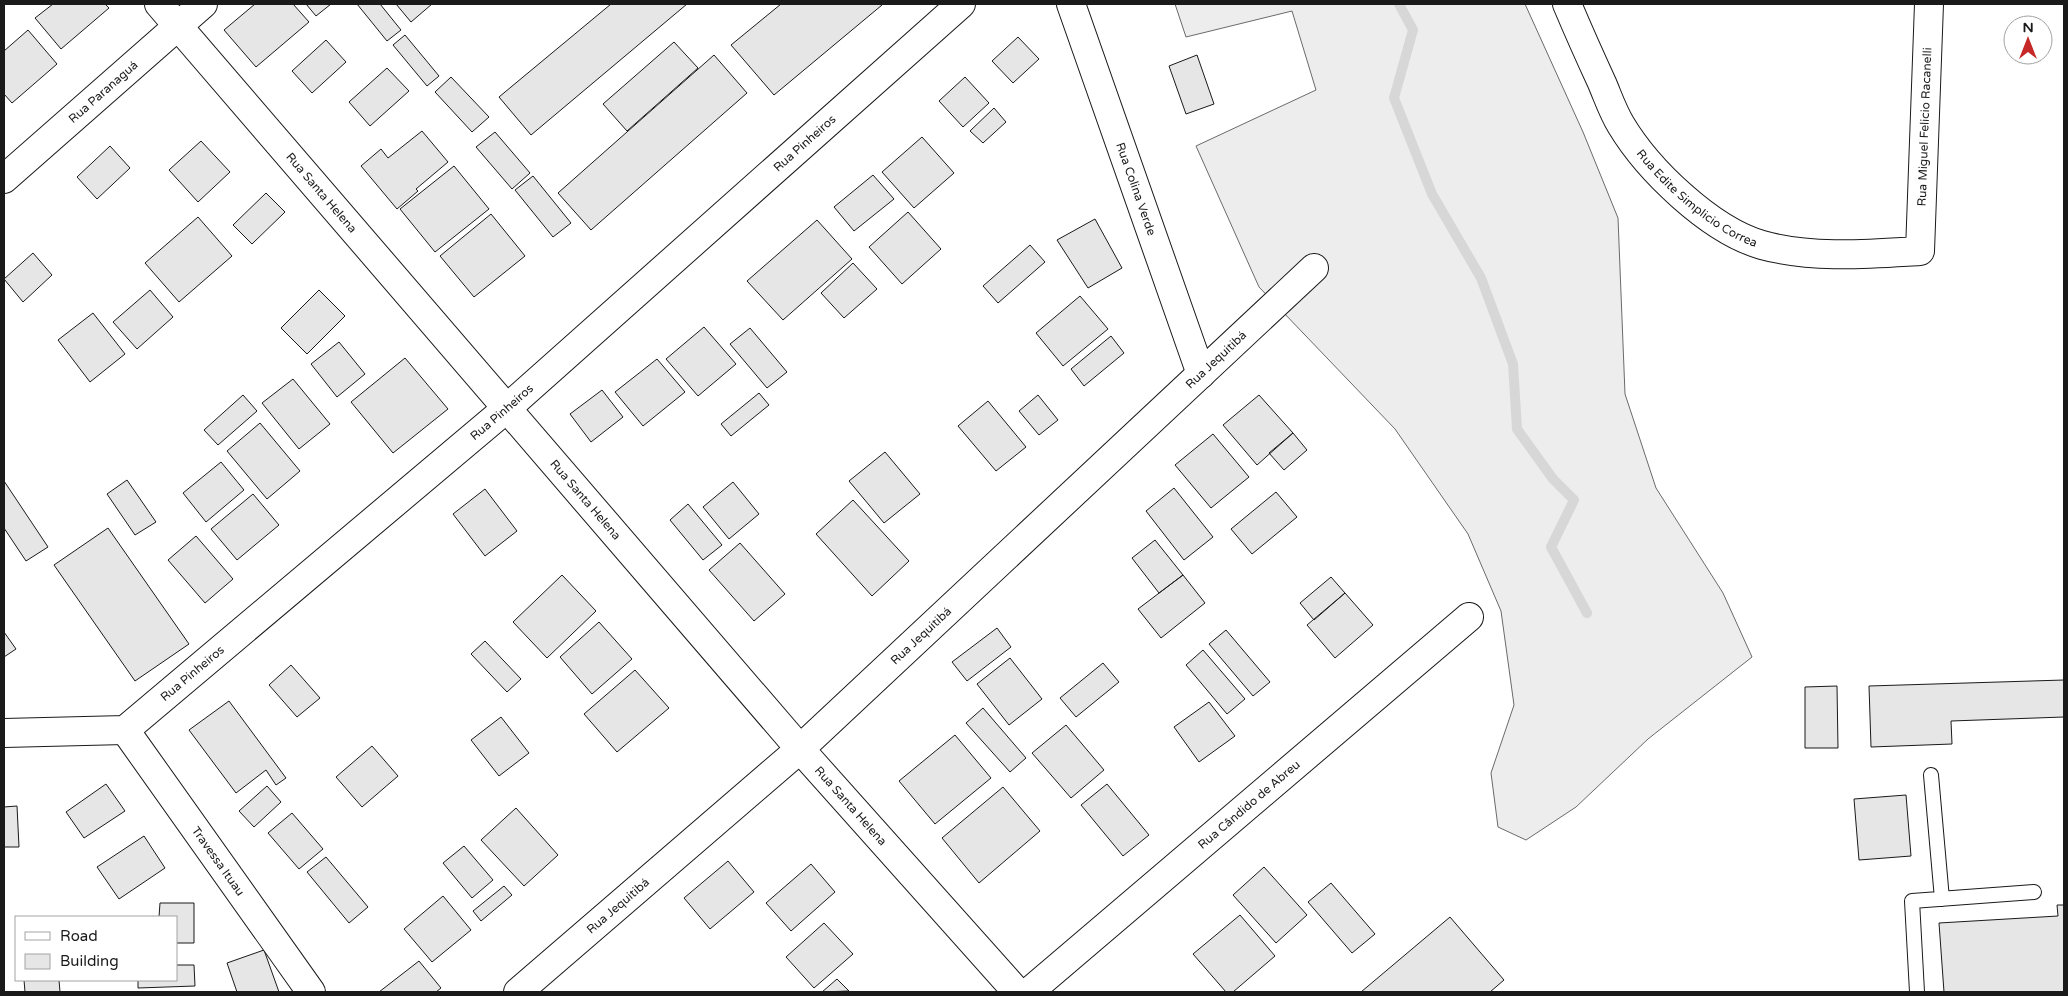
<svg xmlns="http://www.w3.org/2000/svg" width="2068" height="996" viewBox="0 0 2068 996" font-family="'Varela Round',sans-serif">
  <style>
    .built { fill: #ededed; stroke: #6a6a6a }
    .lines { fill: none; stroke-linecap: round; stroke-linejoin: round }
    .stream { stroke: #d7d7d7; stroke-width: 10 }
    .building { fill: #e6e6e6; stroke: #1a1a1a }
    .lane-casing { stroke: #1a1a1a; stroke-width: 16 }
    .street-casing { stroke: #1a1a1a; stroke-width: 30 }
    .lane { stroke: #fff; stroke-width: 14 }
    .street { stroke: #fff; stroke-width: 28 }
    .labels { text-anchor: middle; stroke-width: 4; stroke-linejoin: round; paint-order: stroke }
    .street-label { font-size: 12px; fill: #1a1a1a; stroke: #fff }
  </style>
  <rect width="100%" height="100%" fill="#fff"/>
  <path class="built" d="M1175 4H1525L1583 132 1618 218 1625 394 1656 488 1723 593 1752 657 1648 739 1576 807 1526 840 1498 827 1491 773 1514 705 1501 611 1468 534 1395 429 1259 287 1196 146 1316 90 1292 11 1186 37Z"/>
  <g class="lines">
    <path class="stream" d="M1399 4 1413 30 1394 98 1432 194 1481 278 1513 364 1517 429 1553 479 1574 500 1551 547 1587 613"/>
  </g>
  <path class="building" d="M53 4H105L109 8 61 49 35 18Z
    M255 4H293L309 22 256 67 224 30Z
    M306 4H331L316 16Z
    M357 4H380L401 30 387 41Z
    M396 4H432L411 22Z
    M611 4H687L531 135 499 97Z
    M781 4H880L882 5 774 95 731 45Z
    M28 30 57 64 12 103 4 94V51Z
    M405 35 439 76 427 86 393 45Z
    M1018 37 1039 59 1013 83 992 61Z
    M326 40 346 62 312 93 292 71Z
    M674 42 698 68 627 131 603 104Z
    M714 55 747 93 591 230 558 193Z
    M1197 55 1214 104 1186 114 1169 66Z
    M387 68 409 91 370 126 349 102Z
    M451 77 489 117 472 132 435 92Z
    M965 77 989 103 963 127 939 101Z
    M994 108 1006 122 983 143 970 131Z
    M422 131 448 162 416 189 418 191 397 209 361 166 381 149 388 158Z
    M495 132 530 173 512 189 476 147Z
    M922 137 954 173 914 208 882 172Z
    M201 141 230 172 198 202 169 170Z
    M110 146 130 168 97 199 77 177Z
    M454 166 489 209 435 252 400 209Z
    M873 175 894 199 854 231 834 207Z
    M533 176 571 223 553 237 515 190Z
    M266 193 285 212 252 244 233 225Z
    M908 212 941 249 902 284 869 247Z
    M491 214 525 256 474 297 440 256Z
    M198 217 232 256 179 302 145 263Z
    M1095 219 1122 268 1088 288 1057 240Z
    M817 220 852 259 783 320 747 281Z
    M1030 245 1045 262 998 303 983 286Z
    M33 253 52 275 23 302 4 279Z
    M853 263 877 289 844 318 821 293Z
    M150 290 173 317 137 349 113 322Z
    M319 290 345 316 307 354 281 328Z
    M1080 296 1108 329 1063 366 1036 333Z
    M93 313 125 354 90 382 58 340Z
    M704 327 736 364 698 396 666 359Z
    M750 328 787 372 767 388 730 344Z
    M1111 336 1124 353 1084 386 1071 369Z
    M339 342 365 374 337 397 311 364Z
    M405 358 448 409 393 453 351 402Z
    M657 359 685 392 643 426 615 392Z
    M293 379 330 424 299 449 262 403Z
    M602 390 623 417 591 442 570 414Z
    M759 393 769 405 731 436 721 424Z
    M243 395 257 411 218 445 204 430Z
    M1038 395 1058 420 1039 435 1019 411Z
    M1259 395 1293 433 1257 465 1223 425Z
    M988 401 1026 447 996 471 958 426Z
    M260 423 300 471 267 499 227 451Z
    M1293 433 1307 450 1284 470 1269 453Z
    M1213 434 1249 477 1211 508 1175 465Z
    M885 452 920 494 884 523 849 481Z
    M221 462 244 490 206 522 183 493Z
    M127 480 156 522 135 535 107 494Z
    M4 481 48 547 26 561 4 528Z
    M733 482 759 514 729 539 703 507Z
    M1174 488 1213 537 1184 560 1146 511Z
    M485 489 517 531 485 556 453 514Z
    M1276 492 1297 517 1252 554 1231 529Z
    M253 494 279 525 237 560 211 529Z
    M853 500 909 561 872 596 816 534Z
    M688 504 722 545 703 560 670 520Z
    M108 528 189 644 135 681 54 565Z
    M196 536 233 579 205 603 168 560Z
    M1155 540 1183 575 1159 593 1132 558Z
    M740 543 785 594 754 621 709 570Z
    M562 575 596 611 547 658 513 622Z
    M1183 575 1205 603 1161 638 1138 609Z
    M1331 577 1345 593 1314 620 1300 603Z
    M1345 593 1373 625 1335 658 1307 625Z
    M599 622 632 659 592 694 560 657Z
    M997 628 1011 647 967 681 952 662Z
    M1226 630 1270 682 1253 696 1209 644Z
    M4 632 16 649 4 657Z
    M485 641 521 679 507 692 471 654Z
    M1203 650 1245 699 1227 714 1186 665Z
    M1010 658 1042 699 1009 725 977 684Z
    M1103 663 1119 682 1076 717 1060 698Z
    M291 665 320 698 297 717 269 685Z
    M635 670 669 708 617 752 584 714Z
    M2064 680V717L1951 721 1952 744 1871 747 1869 686Z
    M1837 686 1838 748H1805V687Z
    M229 701 286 778 276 785 266 770 236 793 189 730Z
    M1209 702 1235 736 1199 762 1174 727Z
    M983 708 1026 758 1010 772 966 723Z
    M501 717 529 753 499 776 471 740Z
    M1066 725 1104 770 1071 798 1032 753Z
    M955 735 991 778 935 824 899 781Z
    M372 746 398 776 362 807 336 777Z
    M106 784 125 811 84 838 66 812Z
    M1107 784 1149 835 1123 856 1081 805Z
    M267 786 281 802 254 827 239 811Z
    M1003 787 1040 831 979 883 942 838Z
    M1906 795 1911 856 1859 860 1854 799Z
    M17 806 19 847H4V807Z
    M516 808 558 855 524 886 481 840Z
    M292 813 323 849 299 869 268 833Z
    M144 836 165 868 119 899 97 867Z
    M464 846 493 880 472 898 443 863Z
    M326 857 368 907 349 923 307 872Z
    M728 861 754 892 710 929 684 898Z
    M811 864 835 892 791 931 766 903Z
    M1264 867 1307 915 1276 943 1233 895Z
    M1331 883 1375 934 1352 953 1308 902Z
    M504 886 512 895 481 921 473 911Z
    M443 896 471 930 432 962 404 929Z
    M160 903H194V943H176V917H159Z
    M2057 905H2064V992H1944L1939 923 2058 916Z
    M1240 915 1275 956 1233 992H1226L1193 954Z
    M1450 917 1504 980 1490 992H1361Z
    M824 923 853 954 814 988 786 957Z
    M264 950 279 992H237L227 963Z
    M419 961 441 988 436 992H379Z
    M176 965H194L195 986 138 988V980H176Z
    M837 979 849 991 822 992Z
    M24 980H59L60 992H25Z"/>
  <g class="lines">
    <defs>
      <path id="lane" d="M1931 775 1942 899
        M1917 992 1912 901 2034 892"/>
      <g id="street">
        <path id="s1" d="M159 4 800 749 1017 992"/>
        <path id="s2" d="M1071 4 1201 374"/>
        <path id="s3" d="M1567 4C1578 30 1590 57 1602 83 1608 97 1613 112 1621 125 1648 170 1710 230 1762 245 1813 259 1869 254 1920 251L1929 4"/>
        <path id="s4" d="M4 179 203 4"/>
        <path id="s5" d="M125 730 311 992"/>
        <path id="s6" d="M4 733 125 730 506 409 961 4"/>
        <path id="s7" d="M518 992 800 749 1314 268"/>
        <path id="s8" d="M1029 992 1469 617"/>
      </g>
    </defs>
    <use href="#lane" class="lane-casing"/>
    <use href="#street" class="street-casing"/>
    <use href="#lane" class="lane"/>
    <use href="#street" class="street"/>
  </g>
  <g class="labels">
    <g class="street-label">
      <text dy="4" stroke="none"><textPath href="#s4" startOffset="132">Rua Paranaguá</textPath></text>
      <text dy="4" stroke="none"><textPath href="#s3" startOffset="604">Rua Miguel Felicio Racanelli</textPath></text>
      <text dy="4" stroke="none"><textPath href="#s6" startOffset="1019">Rua Pinheiros</textPath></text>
      <text dy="4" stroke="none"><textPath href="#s2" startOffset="196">Rua Colina Verde</textPath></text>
      <text dy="4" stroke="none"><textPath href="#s1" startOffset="249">Rua Santa Helena</textPath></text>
      <text dy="4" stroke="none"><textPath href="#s3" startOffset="240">Rua Edite Simplicio Correa</textPath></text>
      <text dy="4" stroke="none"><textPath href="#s7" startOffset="942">Rua Jequitibá</textPath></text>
      <text dy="4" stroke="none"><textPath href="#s6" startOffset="614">Rua Pinheiros</textPath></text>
      <text dy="4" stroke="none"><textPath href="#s1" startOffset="654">Rua Santa Helena</textPath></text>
      <text dy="4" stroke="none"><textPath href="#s7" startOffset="538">Rua Jequitibá</textPath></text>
      <text dy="4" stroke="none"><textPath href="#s6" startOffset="209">Rua Pinheiros</textPath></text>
      <text dy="4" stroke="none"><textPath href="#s8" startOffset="289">Rua Cândido de Abreu</textPath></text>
      <text dy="4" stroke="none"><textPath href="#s1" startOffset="1059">Rua Santa Helena</textPath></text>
      <text dy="4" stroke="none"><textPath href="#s5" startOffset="161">Travessa Ituau</textPath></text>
      <text dy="4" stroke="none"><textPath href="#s7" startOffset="132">Rua Jequitibá</textPath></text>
    </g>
  </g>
  <rect width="2068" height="996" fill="none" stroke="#1a1a1a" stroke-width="10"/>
  <rect x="15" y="916" width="162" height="65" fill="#ffffff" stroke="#a3a3a3"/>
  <rect x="25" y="932" width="25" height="8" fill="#ffffff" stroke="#a3a3a3"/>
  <text x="60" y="941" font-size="15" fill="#1a1a1a">Road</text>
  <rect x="25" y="954" width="25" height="15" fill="#e6e6e6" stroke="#a3a3a3"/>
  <text x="60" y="966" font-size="15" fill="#1a1a1a">Building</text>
  <g transform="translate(2028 40)"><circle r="24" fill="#ffffff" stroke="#a3a3a3"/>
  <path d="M0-4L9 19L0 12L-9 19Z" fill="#c62828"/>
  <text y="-8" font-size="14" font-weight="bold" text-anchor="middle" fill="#1a1a1a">N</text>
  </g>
</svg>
